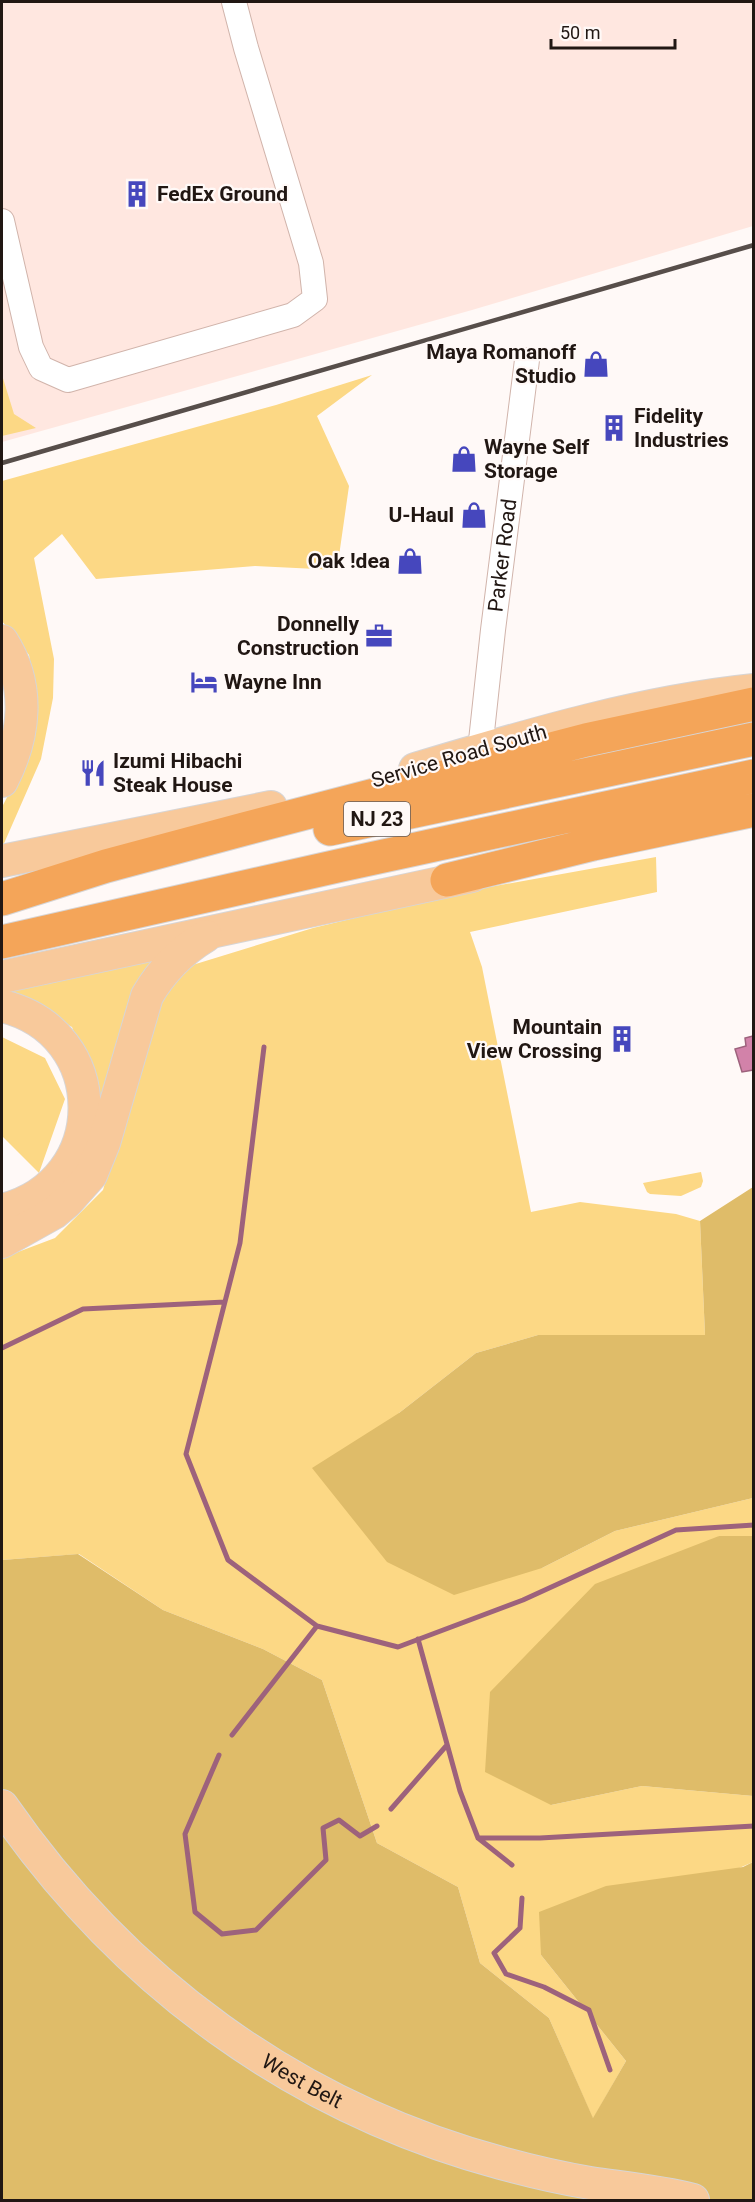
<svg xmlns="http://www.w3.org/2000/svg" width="755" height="2202" viewBox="0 0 755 2202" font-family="Roboto,sans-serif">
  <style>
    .built { fill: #ffe7e0 }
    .green { fill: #fcd885 }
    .forest { fill: #dfbc69 }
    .water { fill: #d282a9; stroke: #9d627c; stroke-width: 1.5 }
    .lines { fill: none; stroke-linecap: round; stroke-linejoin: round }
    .stream { stroke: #9d627c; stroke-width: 5 }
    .minor-casing { stroke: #d1b4ab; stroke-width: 26 }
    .major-casing { stroke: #d7d5d5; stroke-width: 34 }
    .highway-casing { stroke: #d7d5d5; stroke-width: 35 }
    .minor { stroke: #fff; stroke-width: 24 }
    .major { stroke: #f8c99b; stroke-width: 32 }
    .highway { stroke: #f4a559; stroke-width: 33 }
    .rail { stroke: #574e4a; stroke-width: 4.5 }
    .labels { text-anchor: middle; stroke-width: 4.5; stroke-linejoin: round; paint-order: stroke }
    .shield { fill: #fff9f7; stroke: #645b57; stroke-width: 1.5 }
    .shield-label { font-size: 20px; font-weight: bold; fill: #211713 }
    .poi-label { font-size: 21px; font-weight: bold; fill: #211713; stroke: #fff9f7; text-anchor: start }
    .street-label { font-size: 21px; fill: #211713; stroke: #fff9f7 }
  </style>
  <rect width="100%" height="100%" fill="#fff9f7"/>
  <path class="built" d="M2 2H753V226L472 310 2 442Z"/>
  <path class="green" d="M2 375 14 414 36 428 2 436Z
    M372 375 317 416 349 486 337 570 255 566 96 579 62 534 34 558 54 659 53 698 41 759 2 848V807L26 761 36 696 29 655 2 621V481L276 405Z
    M656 857 657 892 470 932 482 967 531 1212 580 1202 676 1214 700 1221 705 1335H538L476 1353 399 1413 542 1568 615 1531 753 1498V1536H719L551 1805 642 1786 753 1796V1862L541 1955 626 2061 593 2119 549 2018 480 1963 458 1887 377 1843 322 1680 263 1649 163 1610 79 1554 2 1560V1258L55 1238 103 1190 157 1007 186 967 313 928 462 892Z
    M173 953 105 1113 72 1027 8 992Z
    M2 1037 45 1058 65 1099 39 1173 2 1136Z
    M701 1172 703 1181 701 1187 681 1196 650 1194 647 1192 643 1183Z"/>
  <path class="forest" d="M753 1187V1498L615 1531 542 1568 454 1595 387 1562 312 1468 399 1413 476 1353 538 1335H705L700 1221Z
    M719 1536H753V1796L642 1786 551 1805 485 1772 490 1692 595 1584Z
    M78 1554 163 1610 263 1649 322 1680 377 1843 458 1887 480 1963 549 2018 593 2118 626 2061 541 1955 539 1912 606 1886 743 1867 753 1862V2200H2V1560Z"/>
  <path class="water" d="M753 1036V1070L742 1072 735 1049 746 1046 745 1038Z"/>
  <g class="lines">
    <path class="stream" d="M264 1047 240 1243 186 1454 228 1560 317 1626 398 1647 523 1600 676 1530 754 1525
      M2 1348 83 1309 225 1302
      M418 1639 460 1791 478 1838 512 1865
      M232 1735 317 1626
      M219 1755 185 1834 195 1912 222 1934 256 1930 326 1860 323 1828 339 1820 360 1836 377 1826
      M391 1809 447 1745
      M478 1838H540L754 1826
      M522 1898 520 1928 494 1953 506 1974 544 1987 589 2010 610 2070"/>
    <defs>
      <g id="minor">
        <path d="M2 221 31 347 41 368 68 380 293 315 315 299 311 263 246 48 234 2"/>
        <path id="s1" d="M480 750 493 630 527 360"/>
      </g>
      <g id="major">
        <path d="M2 641C31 686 25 736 2 781"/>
        <path d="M415 769C526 736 638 702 754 690"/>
        <path d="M2 861 271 807"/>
        <path d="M2 977 472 876"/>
        <path d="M2 1006C112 1032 112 1183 2 1210"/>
        <path d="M2 1242 54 1213 67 1202 91 1175 104 1143 147 996C162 970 181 951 206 936"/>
        <path id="s2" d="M2 1806C123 1981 294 2107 501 2163 530 2171 560 2178 590 2183 624 2188 659 2191 693 2200"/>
      </g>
      <path id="highway" d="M330 829 754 739
        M447 880 593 844 754 810
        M2 899 106 866 244 829 586 740 754 704
        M2 942 342 865 754 776"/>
    </defs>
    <use href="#minor" class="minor-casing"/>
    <use href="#major" class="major-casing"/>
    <use href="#highway" class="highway-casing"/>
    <use href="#minor" class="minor"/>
    <use href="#major" class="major"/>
    <use href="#highway" class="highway"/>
    <path class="rail" d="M2 463 754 245"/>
  </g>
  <defs>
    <symbol id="building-bare" viewBox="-9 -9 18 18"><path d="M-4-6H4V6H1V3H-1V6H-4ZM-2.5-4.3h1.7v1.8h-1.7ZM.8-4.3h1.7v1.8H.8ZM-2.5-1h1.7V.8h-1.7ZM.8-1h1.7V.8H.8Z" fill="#4647bd" stroke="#fff9f7" stroke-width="2.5" paint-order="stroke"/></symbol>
    <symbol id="shop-bare" viewBox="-9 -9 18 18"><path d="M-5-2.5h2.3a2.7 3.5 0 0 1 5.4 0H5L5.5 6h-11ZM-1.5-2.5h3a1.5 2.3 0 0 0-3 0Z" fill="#4647bd" stroke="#fff9f7" stroke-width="2.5" paint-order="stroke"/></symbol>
    <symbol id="office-bare" viewBox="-9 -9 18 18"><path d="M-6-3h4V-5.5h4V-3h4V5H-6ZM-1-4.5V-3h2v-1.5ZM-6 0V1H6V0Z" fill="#4647bd" stroke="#fff9f7" stroke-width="2.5" paint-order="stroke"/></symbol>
    <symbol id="hotel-bare" viewBox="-9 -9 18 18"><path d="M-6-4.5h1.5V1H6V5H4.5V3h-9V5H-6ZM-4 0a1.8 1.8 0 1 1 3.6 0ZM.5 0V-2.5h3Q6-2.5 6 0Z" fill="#4647bd" stroke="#fff9f7" stroke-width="2.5" paint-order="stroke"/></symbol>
    <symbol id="restaurant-bare" viewBox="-9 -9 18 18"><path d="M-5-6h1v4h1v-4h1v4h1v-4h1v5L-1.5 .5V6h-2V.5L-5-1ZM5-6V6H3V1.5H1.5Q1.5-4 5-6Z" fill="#4647bd" stroke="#fff9f7" stroke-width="2.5" paint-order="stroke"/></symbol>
  </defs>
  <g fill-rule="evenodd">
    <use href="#building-bare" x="118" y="175" width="38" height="38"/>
    <use href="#shop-bare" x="577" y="345" width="38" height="38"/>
    <use href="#building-bare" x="595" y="409" width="38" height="38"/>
    <use href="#shop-bare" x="445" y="440" width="38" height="38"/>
    <use href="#shop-bare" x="455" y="496" width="38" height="38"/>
    <use href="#shop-bare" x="391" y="542" width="38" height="38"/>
    <use href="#office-bare" x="360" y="617" width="38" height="38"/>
    <use href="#hotel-bare" x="185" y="663" width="38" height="38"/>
    <use href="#restaurant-bare" x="74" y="754" width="38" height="38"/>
    <use href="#building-bare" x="603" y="1020" width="38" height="38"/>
  </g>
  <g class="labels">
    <rect class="shield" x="344" y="802" width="66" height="34" rx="4.5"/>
    <g class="shield-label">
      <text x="377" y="826">NJ 23</text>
    </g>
    <g class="poi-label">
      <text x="157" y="201">FedEx Ground</text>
      <text x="576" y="359" text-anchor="end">Maya Romanoff<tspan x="576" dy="24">Studio</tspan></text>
      <text x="634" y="423">Fidelity<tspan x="634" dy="24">Industries</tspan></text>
      <text x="484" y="454">Wayne Self<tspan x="484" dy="24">Storage</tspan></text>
      <text x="454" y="522" text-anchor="end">U-Haul</text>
      <text x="390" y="568" text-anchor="end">Oak !dea</text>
      <text x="359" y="631" text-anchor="end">Donnelly<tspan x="359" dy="24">Construction</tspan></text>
      <text x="224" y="689">Wayne Inn</text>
      <text x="113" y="768">Izumi Hibachi<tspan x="113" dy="24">Steak House</tspan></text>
      <text x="602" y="1034" text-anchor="end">Mountain<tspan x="602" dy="24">View Crossing</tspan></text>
    </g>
    <g class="street-label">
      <text dy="7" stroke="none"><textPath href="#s1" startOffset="196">Parker Road</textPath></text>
      <text transform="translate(459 756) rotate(-16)" y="7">Service Road South</text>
      <text dy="7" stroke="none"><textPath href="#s2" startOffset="411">West Belt</textPath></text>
    </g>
  </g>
  <rect width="755" height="2202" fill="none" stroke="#211713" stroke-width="6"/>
  <path d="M551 39v9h124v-9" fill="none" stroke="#211713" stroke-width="3"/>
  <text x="560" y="39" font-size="18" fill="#211713" stroke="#fff9f7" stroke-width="4.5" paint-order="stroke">50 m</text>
</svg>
